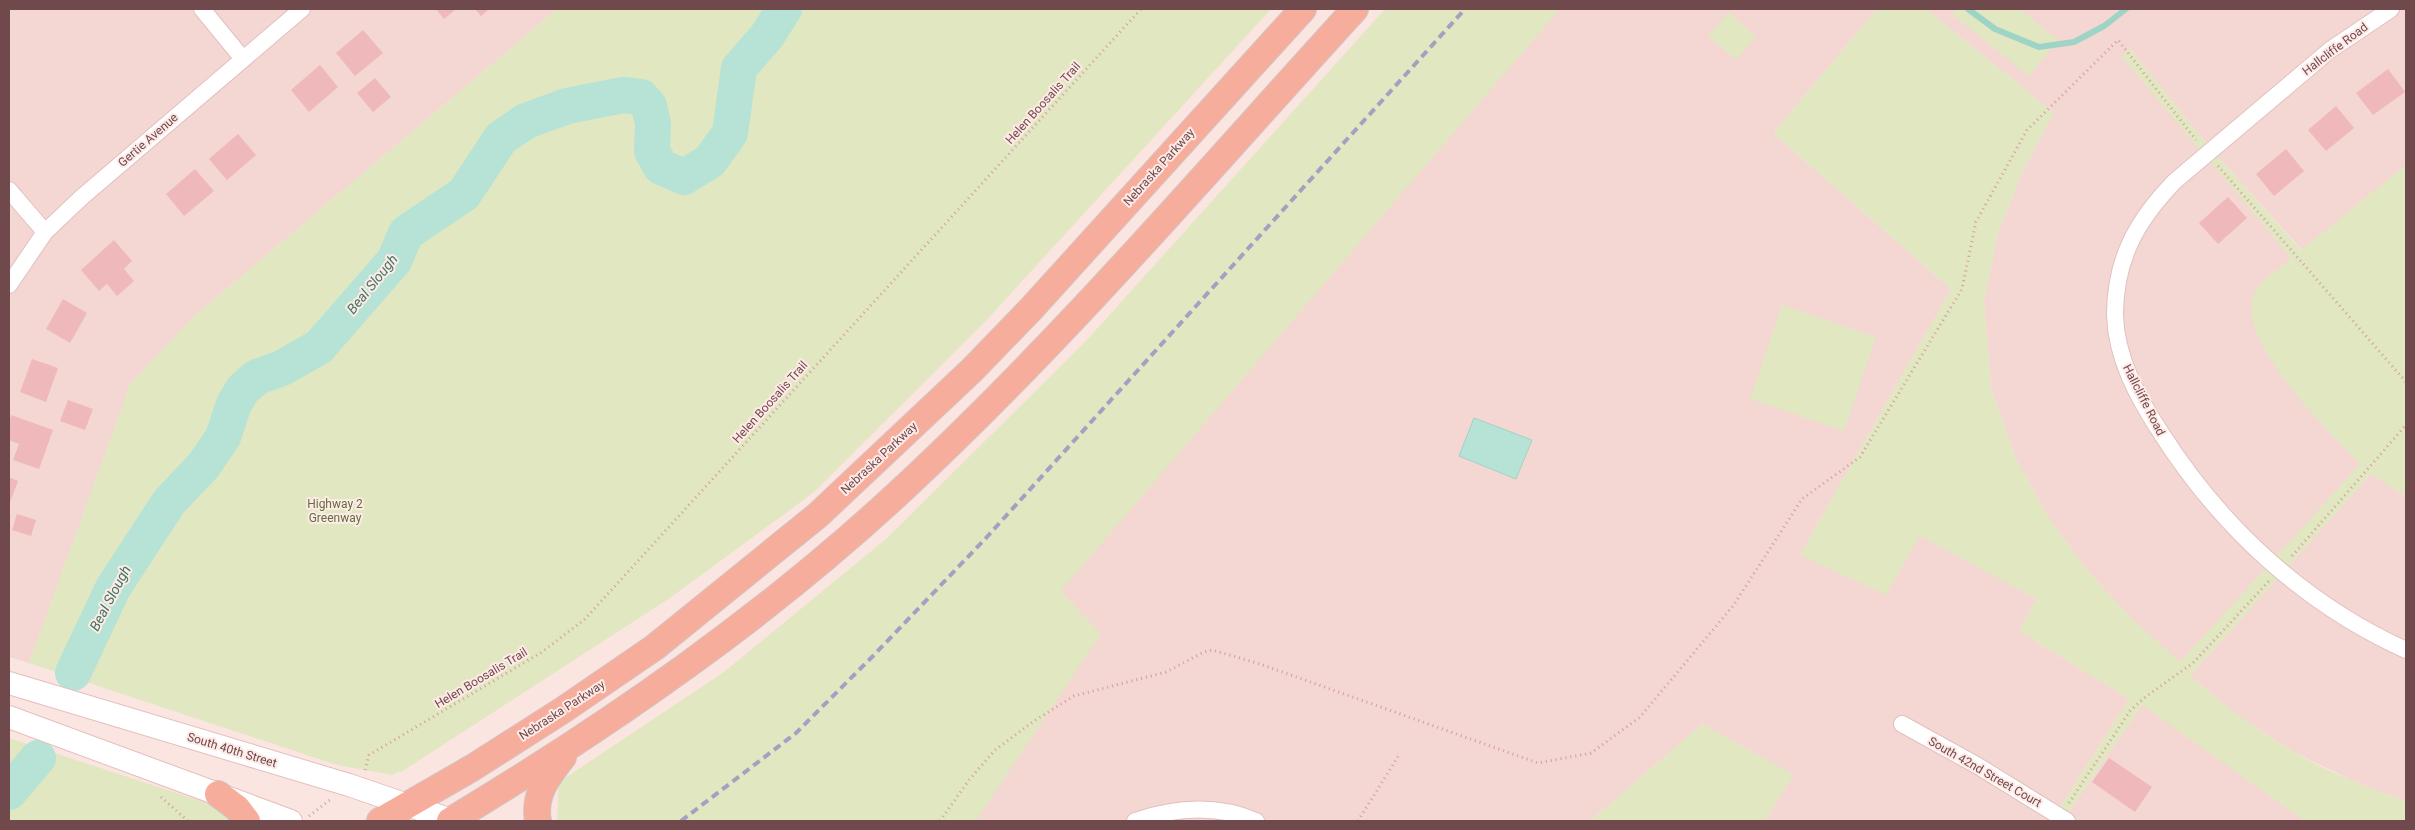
<svg xmlns="http://www.w3.org/2000/svg" width="2415" height="830" viewBox="0 0 2415 830" font-family="Roboto,sans-serif">
  <style>
    .residential { fill: #f4d6d2 }
    .green { fill: #e1e7c0 }
    .water { fill: #b6e3d6; stroke: #9dd4c5 }
    .lines { fill: none; stroke-linecap: round; stroke-linejoin: round }
    .stream { stroke: #9dd4c5; stroke-width: 6 }
    .river { stroke: #b6e3d6; stroke-width: 36 }
    .building { fill: #efb9bb }
    .minor-casing { stroke: #e0c1c0; stroke-width: 18 }
    .secondary-casing { stroke: #e5bebd; stroke-width: 24 }
    .primary-casing { stroke: #d1c5c6; stroke-width: 28 }
    .path { stroke: #d39d9f; stroke-width: 3; stroke-dasharray: 1 4; stroke-linecap: butt }
    .minor { stroke: #fff; stroke-width: 16 }
    .secondary { stroke: #fff; stroke-width: 22 }
    .primary { stroke: #f7ad9b; stroke-width: 26 }
    .rail { stroke: #a4a0c2; stroke-width: 4; stroke-dasharray: 8 5; stroke-linecap: butt }
    .labels { text-anchor: middle; stroke-width: 4; stroke-linejoin: round; paint-order: stroke }
    .street-label { font-size: 12px; fill: #70494c; stroke: #feeae6 }
    .park-label { font-size: 12px; fill: #636f3f; stroke: #feeae6 }
    .water-label { font-size: 14px; font-style: italic; fill: #3e7666; stroke: #feeae6 }
  </style>
  <rect width="100%" height="100%" fill="#fbe5e0"/>
  <path class="residential" d="M9 9H557L193 317 131 384 29 663 9 657Z
    M1532 9H1877L1773 133 1951 289 1800 555 1920 535 2037 599 2019 631 2129 699 2051 821H1764L1793 775 1702 724 1590 821H753Z
    M1926 9H2406V165L2302 250 2212 150 2130 49 2122 56 2292 258 2257 288 2331 434 2361 464 2180 663 2131 618 2086 569 2048 517 2016 459 1991 388 1984 302 1998 233 2024 168 2054 113Z
    M2371 474 2406 496V801L2357 783 2292 751 2237 715 2190 676Z
    M2142 705 2180 731 2305 821H2063Z"/>
  <path class="green" d="M557 9H1271L982 325 813 493 667 600 401 772 398 771 393 775 337 765 29 663 130 384 193 317Z
    M1385 9H1560L1061 591 1101 634 976 821H557L559 782 724 672 886 539 1086 341Z
    M1877 9H1926L2054 113 2024 168 1998 233 1984 302 1991 388 2016 459 2048 517 2086 569 2131 618 2180 662 2360 464C2330 432 2227 335 2257 288 2265 277 2282 268 2291 258L2121 56 2130 49 2212 150 2301 250 2406 165V496L2371 474 2190 676C2222 703 2255 729 2291 750 2327 772 2367 787 2406 801V821H2305L2142 705 2063 821H2051L2129 699 2019 631 2037 599 1920 536 1886 595 1800 555 1951 289 1773 133Z
    M1956 9H2020L2058 40 2029 76 1952 14Z
    M1729 12 1756 37 1736 60 1708 36Z
    M1782 305 1876 337 1844 431 1750 399Z
    M1702 724 1794 775 1764 821H1590Z
    M9 738 216 806 233 821H9Z"/>
  <path class="water" d="M1474 418 1532 440 1516 479 1459 456Z"/>
  <g class="lines">
    <path class="stream" d="M1968 9 1995 29 2039 47 2074 42 2104 26 2126 9"/>
    <path class="river" d="M73 673 113 588 169 502 204 465 223 437 234 404 243 389 257 377 282 368 319 347 394 261 406 233 464 194 501 138 526 121 567 106 623 95 641 97 649 106 653 123 652 151 661 167 684 177 710 161 730 133 739 68 767 36 784 9
      M9 792 38 758"/>
  </g>
  <path class="building" d="M436 9H456L444 19Z
    M475 9H489L481 16Z
    M363 30 383 53 355 76 336 53Z
    M320 65 338 87 309 112 291 90Z
    M2388 69 2405 92 2373 115 2356 93Z
    M375 78 391 97 373 112 357 93Z
    M2336 106 2354 128 2326 151 2308 130Z
    M238 134 256 155 227 180 209 159Z
    M2286 149 2304 171 2274 196 2256 174Z
    M195 169 214 191 184 216 166 194Z
    M2228 197 2247 218 2218 244 2199 223Z
    M114 240 132 261 124 269 134 281 117 296 107 284 99 291 81 270Z
    M63 299 87 313 70 343 46 329Z
    M32 359 58 368 46 402 20 392Z
    M68 400 93 409 85 430 60 421Z
    M11 415 53 430 39 469 13 460 19 444 9 440V423Z
    M9 477 18 481 9 505Z
    M17 514 36 520 31 536 12 530Z
    M2109 758 2152 787 2135 812 2092 782Z"/>
  <g class="lines">
    <defs>
      <path id="minor" d="M202 9 243 59
        M2391 9 2330 50 2175 181C2137 220 2115 259 2115 315 2116 358 2138 398 2161 433 2221 527 2304 604 2406 650
        M9 190 45 232
        M9 285 45 232 82 197 302 9
        M1902 724 1978 766 2067 821
        M1135 821C1176 807 1216 804 1256 821"/>
      <path id="secondary" d="M9 683 349 785 454 821
        M9 717 291 821"/>
      <path id="primary" d="M218 794 237 808 247 821
        M380 821 472 768 563 710 655 647 818 515 972 370 1031 309 1303 9
        M450 821C611 724 767 616 905 487 1065 338 1208 170 1355 9
        M538 821C533 795 548 776 563 757"/>
    </defs>
    <use href="#minor" class="minor-casing"/>
    <use href="#secondary" class="secondary-casing"/>
    <use href="#primary" class="primary-casing"/>
    <path class="path" d="M2218 166 2406 382
      M2292 556 2406 425
      M365 770 369 755 542 652 585 619 1141 9
      M161 797 188 821
      M2069 803 2130 711 2144 698 2193 663 2269 581
      M309 816 330 800
      M940 821 969 780 995 750 1034 721 1074 696 1166 672 1204 652 1212 650 1257 663 1538 763 1591 753 1640 717 1733 606 1802 499 1860 457 1962 289 1976 222 2027 130 2118 40 2196 140
      M1358 821 1399 755"/>
    <use href="#minor" class="minor"/>
    <use href="#secondary" class="secondary"/>
    <use href="#primary" class="primary"/>
    <path class="rail" d="M681 821 796 733 872 657 986 538 1465 9"/>
  </g>
  <g class="labels">
    <g class="street-label">
      <text transform="translate(2335 49) rotate(-37)" y="4">Hallcliffe Road</text>
      <text transform="translate(1043 103) rotate(-48)" y="4">Helen Boosalis Trail</text>
      <text transform="translate(148 140) rotate(-41)" y="4">Gertie Avenue</text>
      <text transform="translate(1159 167) rotate(-48)" y="4">Nebraska Parkway</text>
      <text transform="translate(2144 400) rotate(63)" y="4">Hallcliffe Road</text>
      <text transform="translate(770 402) rotate(-48)" y="4">Helen Boosalis Trail</text>
      <text transform="translate(879 458) rotate(-43)" y="4">Nebraska Parkway</text>
      <text transform="translate(481 678) rotate(-31)" y="4">Helen Boosalis Trail</text>
      <text transform="translate(562 710) rotate(-33)" y="4">Nebraska Parkway</text>
      <text transform="translate(232 750) rotate(17)" y="4">South 40th Street</text>
      <text transform="translate(1985 772) rotate(30)" y="4">South 42nd Street Court</text>
    </g>
    <g class="park-label">
      <text x="335" y="508">Highway 2<tspan x="335" dy="14">Greenway</tspan></text>
    </g>
    <g class="water-label">
      <text transform="translate(372 284) rotate(-51)" y="5">Beal Slough</text>
      <text transform="translate(110 598) rotate(-62)" y="5">Beal Slough</text>
    </g>
  </g>
  <rect width="2415" height="830" fill="none" stroke="#70494c" stroke-width="20"/>
</svg>
